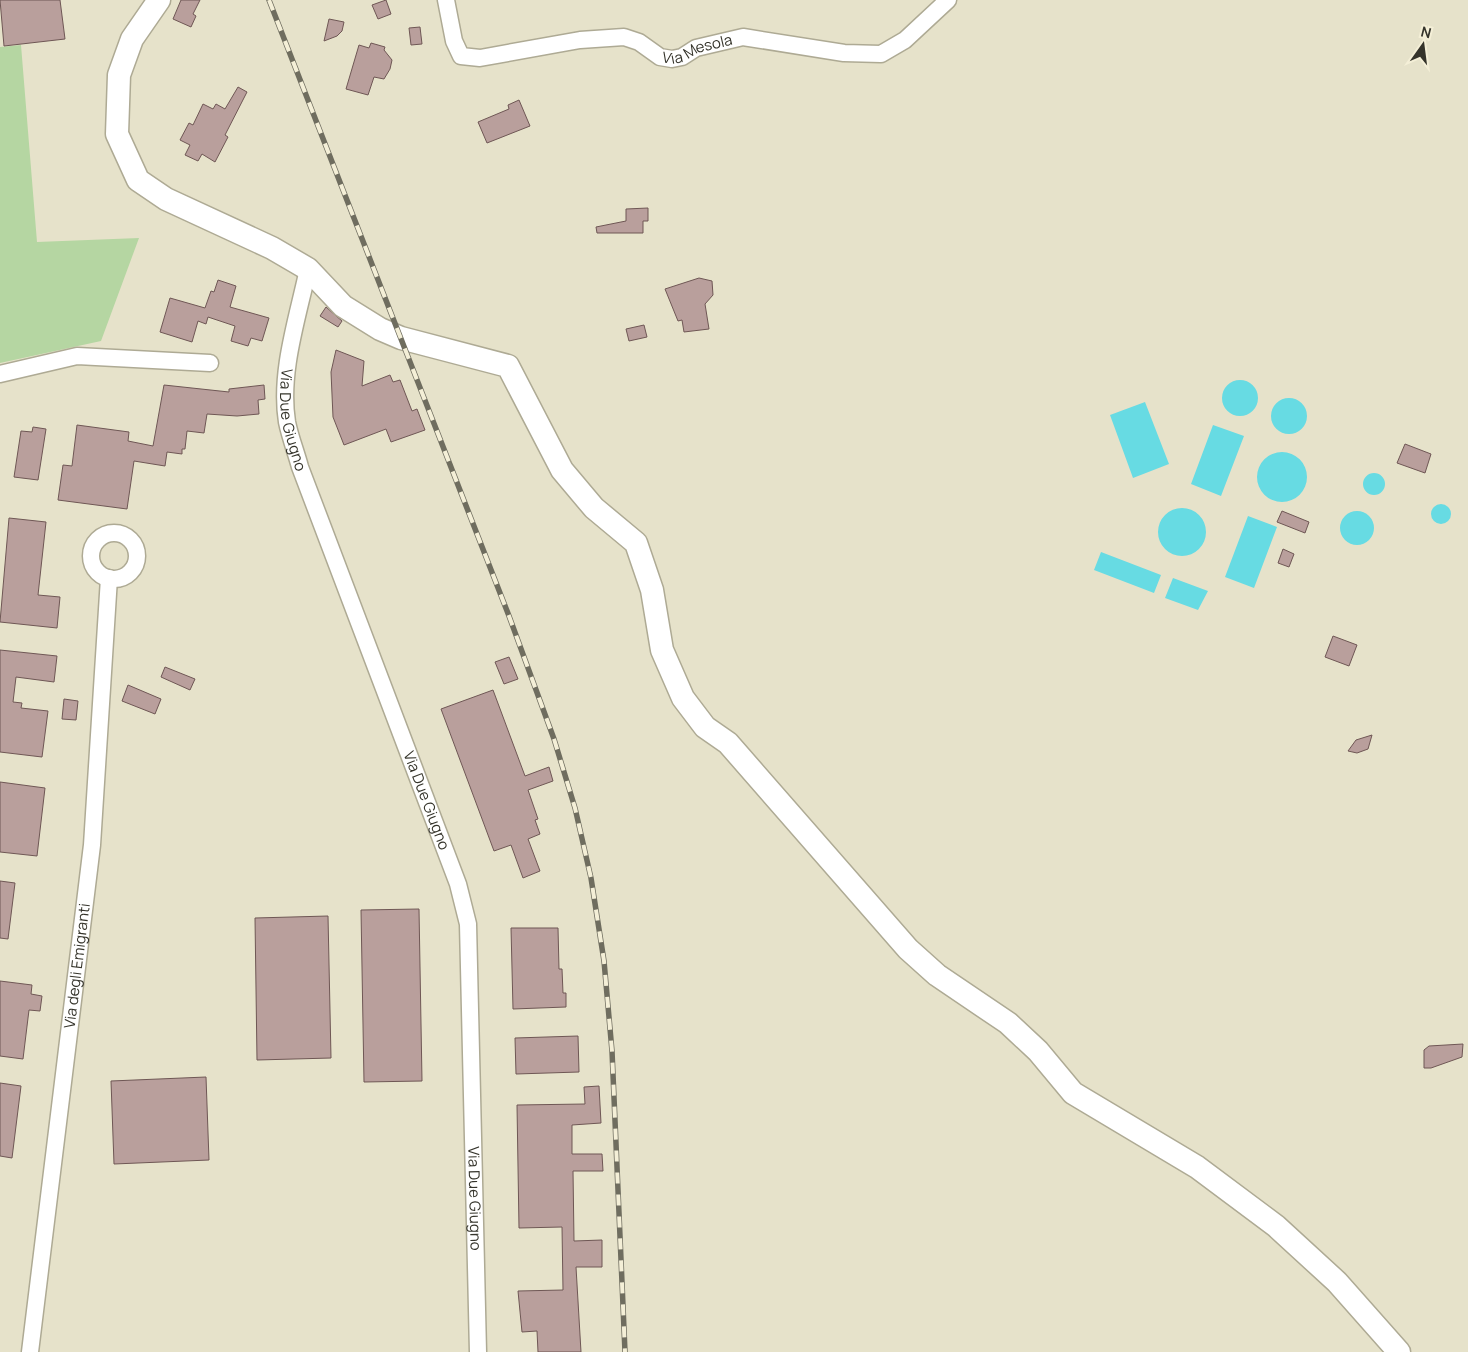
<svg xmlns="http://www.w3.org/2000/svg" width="1468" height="1352" viewBox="0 0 1468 1352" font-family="Manrope,sans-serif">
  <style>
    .green { fill: #b5d6a2 }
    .water { fill: #67dbe3 }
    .building { fill: #b99f9c; stroke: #6f5755 }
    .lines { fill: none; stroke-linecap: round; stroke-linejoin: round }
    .street-casing { stroke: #aeaa94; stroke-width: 19 }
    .secondary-casing { stroke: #aeaa94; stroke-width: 25 }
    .street { stroke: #fff; stroke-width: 16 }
    .secondary { stroke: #fff; stroke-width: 22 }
    .rail-casing { stroke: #6f6d5f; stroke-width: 5.5 }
    .rail { stroke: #f4efd7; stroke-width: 4; stroke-dasharray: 11; stroke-linecap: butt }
    .labels { text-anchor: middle; stroke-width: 4.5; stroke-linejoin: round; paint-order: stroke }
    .street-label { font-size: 15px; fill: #35342b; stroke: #f4efd7 }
  </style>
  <rect width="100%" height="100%" fill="#e6e2ca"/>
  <path class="green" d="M21 45 37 242 139 238 101 341 0 363V47Z"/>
  <path class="water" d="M1222 398a18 18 0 1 1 36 0a18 18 0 1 1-36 0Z
    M1271 416a18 18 0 1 1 36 0a18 18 0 1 1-36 0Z
    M1145 402 1169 464 1133 478 1110 415Z
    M1213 425 1244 436 1221 496 1191 484Z
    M1257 477a25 25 0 1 1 50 0a25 25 0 1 1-50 0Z
    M1363 484a11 11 0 1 1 22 0a11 11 0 1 1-22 0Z
    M1431 514a10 10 0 1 1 20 0a10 10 0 1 1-20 0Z
    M1158 532a24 24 0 1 1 48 0a24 24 0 1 1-48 0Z
    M1340 528a17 17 0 1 1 34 0a17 17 0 1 1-34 0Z
    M1248 516 1277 527 1254 588 1225 577Z
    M1101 552 1161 575 1154 593 1094 570Z
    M1173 578 1208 591 1198 610 1165 598Z"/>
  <path class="building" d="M0 0H60L65 39 4 46Z
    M181 0H200L193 14 196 16 191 27 173 19Z
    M386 0 391 14 378 19 372 5Z
    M329 19 344 22 342 31 337 36 324 41Z
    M420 27 422 44 411 45 409 28Z
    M371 43 385 47 384 50 392 60 390 69 384 79 374 77 368 95 346 89 359 45 369 48Z
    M238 87 247 92 225 135 228 137 215 162 202 154 198 161 185 155 190 145 180 140 189 123 193 125 203 104 213 109 216 104 225 109Z
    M519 100 530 126 487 143 478 122 509 109 508 105Z
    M648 208V221H643V233H597L596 227 626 221V209Z
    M699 278 712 281 713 295 705 304 709 329 684 332 682 320 678 321 665 289Z
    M218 280 236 286 230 307 269 318 262 341 251 338 248 346 231 341 235 326 208 317 206 324 198 321 192 342 160 332 170 298 205 308 211 291 214 292Z
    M326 307 342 321 338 327 320 316Z
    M644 325 647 337 629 341 626 329Z
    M336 350 364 361 362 386 390 375 393 382 400 380 412 411 417 409 425 430 391 442 386 429 344 445 333 417 331 372Z
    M164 385 229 392V389L264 385 265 399 258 400 259 414 237 416 207 414 204 433 187 431 185 449H182V454L167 452 165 466 134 461 127 509 58 500 63 465 72 466 77 425 129 432 128 441 153 446Z
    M33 427 46 429 38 480 14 477 21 431 32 432Z
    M1405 444 1431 454 1425 473 1397 463Z
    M1282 511 1309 522 1305 533 1277 522Z
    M9 518 46 522 38 595 60 597 57 628 0 622Z
    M1283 549 1294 554 1289 567 1278 563Z
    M1333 636 1357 645 1349 666 1325 657Z
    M0 650 57 656 54 682 16 677 13 702 22 703 21 708 48 711 42 757 0 752Z
    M509 657 518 679 504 684 495 662Z
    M165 667 195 679 190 690 161 677Z
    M128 685 161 699 155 714 122 701Z
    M493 690 525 776 549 767 553 781 528 790 538 819 535 820 540 834 528 839 540 871 523 878 511 845 494 851 441 709Z
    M64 699 78 701 76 720 62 719Z
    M1372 735 1368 749 1357 753 1348 751 1356 740Z
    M0 782 45 788 37 856 0 852Z
    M0 881 15 883 8 939 0 938Z
    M419 909 422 1081 364 1082 361 910Z
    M328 916 331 1058 257 1060 255 918Z
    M511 928H558L559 969H562L563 993H566V1007L513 1009Z
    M0 981 32 985 31 994 42 996 40 1011 29 1010 23 1059 0 1056Z
    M578 1036 579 1072 516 1074 515 1038Z
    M1463 1044 1462 1057 1431 1068H1424V1050L1429 1046Z
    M206 1077 209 1160 114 1164 111 1081Z
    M0 1083 21 1086 12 1158 0 1156Z
    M599 1086 601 1123 572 1125V1154H602L603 1171H573L574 1241 602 1240V1267H576L581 1352H538L537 1331 522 1332 518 1291 563 1290 562 1227 519 1228 517 1105 585 1104 584 1087Z"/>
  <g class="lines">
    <defs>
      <g id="street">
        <path id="s1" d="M446 0 454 41 461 56 480 58 580 40 624 37 639 42 660 57 672 59 682 57 696 48 743 37 844 53 881 54 905 40 948 0"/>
        <path id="s2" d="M308 269C298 317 279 372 287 422 290 437 296 452 300 467L458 884 468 924 478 1352"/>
        <path d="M0 374 77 356 210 363"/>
        <circle cx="114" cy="556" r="23"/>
        <path id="s3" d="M30 1352 92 845 109 578"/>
      </g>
      <path id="secondary" d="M159 0 132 39 119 75 117 134 138 180 166 199 272 248 308 269 343 306 380 329 401 338 508 366 562 470 594 508 636 543 652 590 662 650 683 698 705 727 728 743 908 949 937 975 1008 1023 1038 1051 1073 1093 1197 1167 1276 1226 1337 1282 1399 1352"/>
    </defs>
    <use href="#street" class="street-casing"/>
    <use href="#secondary" class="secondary-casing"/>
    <use href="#street" class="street"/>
    <use href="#secondary" class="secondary"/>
    <defs>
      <path id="rail" d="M269 0 509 616 554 739 575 808 591 878 604 961 612 1051 625 1352"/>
    </defs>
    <use href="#rail" class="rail-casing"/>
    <use href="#rail" class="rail"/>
  </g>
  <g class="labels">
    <g class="street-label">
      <text dy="5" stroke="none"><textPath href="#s1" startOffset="304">Via Mesola</textPath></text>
      <text dy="5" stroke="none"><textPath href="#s2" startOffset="154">Via Due Giugno</textPath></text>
      <text dy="5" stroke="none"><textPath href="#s2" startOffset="559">Via Due Giugno</textPath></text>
      <text dy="5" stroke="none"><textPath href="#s3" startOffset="389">Via degli Emigranti</textPath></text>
      <text dy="5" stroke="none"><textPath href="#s2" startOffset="964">Via Due Giugno</textPath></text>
    </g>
  </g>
  <g transform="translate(1423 45) rotate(14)" stroke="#f4efd7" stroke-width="4" paint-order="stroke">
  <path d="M0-4L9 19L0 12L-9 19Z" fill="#35342b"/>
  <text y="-8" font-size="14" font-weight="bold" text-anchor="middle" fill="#35342b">N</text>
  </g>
</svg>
